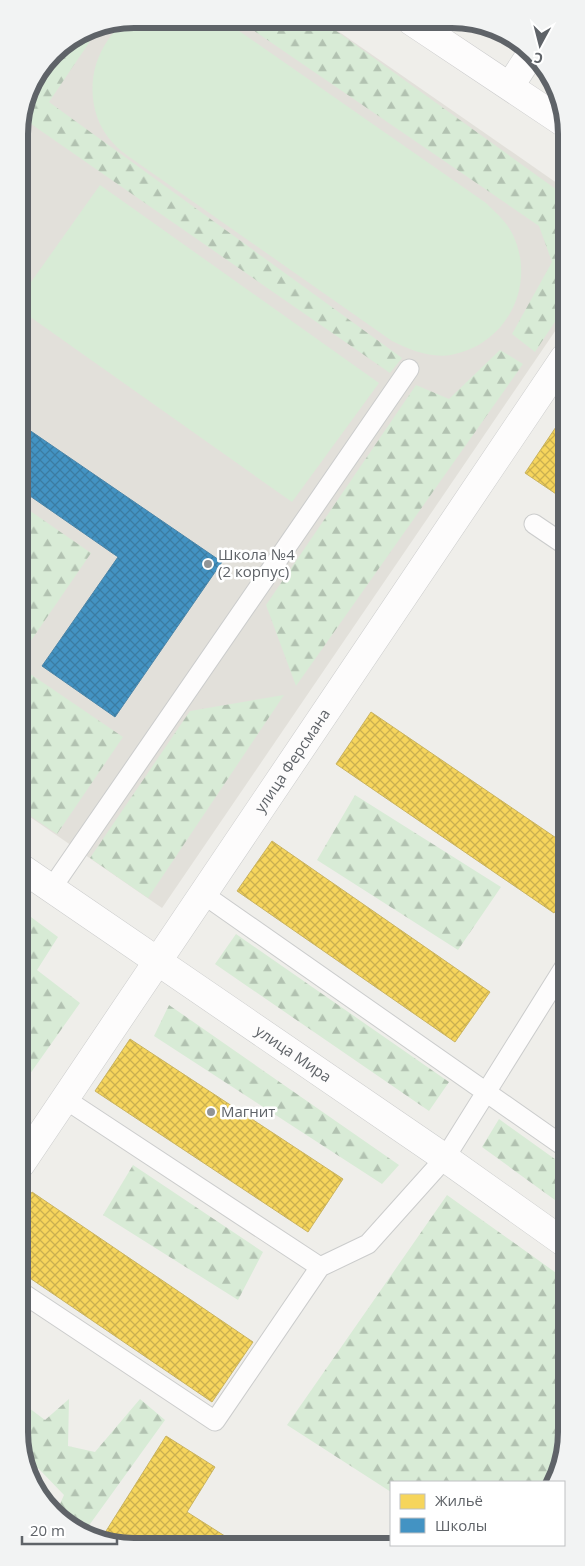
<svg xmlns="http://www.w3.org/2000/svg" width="585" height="1566" viewBox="0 0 585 1566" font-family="'Open Sans',sans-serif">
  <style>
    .education { fill: #e2e0da }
    .forest { fill: url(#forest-firs) }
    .pitch { fill: #d8ebd6 }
    .homes { fill: url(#homes-cross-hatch); stroke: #c9b360 }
    .schools { fill: url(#schools-cross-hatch); stroke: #4b85a8 }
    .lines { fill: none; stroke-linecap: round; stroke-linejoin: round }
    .lane-casing { stroke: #cbcccc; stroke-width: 21 }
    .street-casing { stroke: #cbcccc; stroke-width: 29 }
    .secondary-casing { stroke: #cacacb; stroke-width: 29 }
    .lane { stroke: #fdfcfc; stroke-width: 19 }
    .street { stroke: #fdfcfc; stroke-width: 28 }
    .secondary { stroke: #fdfcfc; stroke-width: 28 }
    .poi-dot { fill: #919496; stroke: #fff; stroke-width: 2 }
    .labels { text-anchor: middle; stroke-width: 5; stroke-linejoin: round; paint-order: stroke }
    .poi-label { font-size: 15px; fill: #5f6368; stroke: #fff; text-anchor: start }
    .street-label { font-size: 15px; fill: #5f6368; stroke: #fff }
    .rim { fill: none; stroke: #5f6368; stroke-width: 6 }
  </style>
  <defs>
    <pattern id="forest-firs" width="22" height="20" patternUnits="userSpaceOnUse" patternTransform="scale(1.25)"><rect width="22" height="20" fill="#d8ebd6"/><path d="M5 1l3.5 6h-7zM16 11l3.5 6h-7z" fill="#b2c2b1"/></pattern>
    <pattern id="homes-cross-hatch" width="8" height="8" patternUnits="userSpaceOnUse" patternTransform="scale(1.25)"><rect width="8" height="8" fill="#f6d55c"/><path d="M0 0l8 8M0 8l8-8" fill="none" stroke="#cab050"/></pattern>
    <pattern id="schools-cross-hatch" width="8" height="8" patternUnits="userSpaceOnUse" patternTransform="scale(1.25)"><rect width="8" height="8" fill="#4393c3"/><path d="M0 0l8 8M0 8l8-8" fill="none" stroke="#3b7ca2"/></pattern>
  </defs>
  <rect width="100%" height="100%" fill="#efeeea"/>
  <path class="education" d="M134 19 322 20 564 188V318L162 908 20 810 19 126 31 82 58 47 90 27Z"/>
  <path class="forest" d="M237 19 321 20 564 195V308L535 352 512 334 552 262 539 226Z
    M101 25 49 102 402 358 390 373 21 117 31 82 58 47 90 27Z
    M500 350 523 364 296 686 266 605 416 385 449 399Z
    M20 504 91 553 28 645 20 639Z
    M20 667 123 737 57 834 20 809Z
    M284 695 148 898 90 858 190 711Z
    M355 795 501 887 458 950 317 860Z
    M20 909 58 937 37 970 80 1003 20 1088Z
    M236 934 449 1082 429 1111 215 964Z
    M169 1005 399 1165 382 1184 154 1036Z
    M499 1119 566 1167V1208L482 1147Z
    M133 1165 263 1252 238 1300 103 1215Z
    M447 1195 566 1280V1440L549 1482H391V1492L287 1425Z
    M69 1399 68 1446 95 1452 140 1399 165 1420 85 1531 55 1515 64 1495 38 1468 32 1476 21 1455V1402L45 1420Z"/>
  <path class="pitch" d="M134 19H222L486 203C496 213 507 222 513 235 537 286 506 345 451 355 430 358 410 350 392 341L128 156C123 152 117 148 113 143 87 115 86 71 108 40 114 31 122 21 134 19Z
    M100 185 379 383 292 502 19 309V299Z"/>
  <path class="homes" d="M560 421 564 424 565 500 525 473Z
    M371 712 565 844V896L554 913 336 764Z
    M272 841 490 992 455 1042 237 891Z
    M130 1039 343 1179 308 1232 95 1091Z
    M32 1192 253 1342 212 1402 21 1272V1210Z
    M166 1436 215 1467 187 1512 239 1545H111L101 1539Z"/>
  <path class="schools" d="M19 423 222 562 115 717 42 666 118 557 20 489Z"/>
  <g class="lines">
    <defs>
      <path id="lane" d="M534 524 565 545
        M51 889 409 369
        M203 894 566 1148
        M65 1099 320 1267
        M21 1292 215 1421 320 1267 368 1244 445 1158 565 966"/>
      <g id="street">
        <path d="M510 86 532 52"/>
        <path id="s1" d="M20 867 445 1158 566 1244"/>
        <path id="s2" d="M21 1164 564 358"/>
      </g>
      <path id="secondary" d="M411 21 564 123"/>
    </defs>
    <use href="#lane" class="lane-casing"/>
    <use href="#street" class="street-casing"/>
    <use href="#secondary" class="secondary-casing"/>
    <use href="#lane" class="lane"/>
    <use href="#street" class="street"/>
    <use href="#secondary" class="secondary"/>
  </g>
  <g class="poi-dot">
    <circle cx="208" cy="564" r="5"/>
    <circle cx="211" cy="1112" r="5"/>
  </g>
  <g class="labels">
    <g class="poi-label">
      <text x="218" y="560">Школа №4<tspan x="218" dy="17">(2 корпус)</tspan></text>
      <text x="221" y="1117">Магнит</text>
    </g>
    <g class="street-label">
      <text dy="5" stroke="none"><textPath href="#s2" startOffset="486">улица Ферсмана</textPath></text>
      <text dy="5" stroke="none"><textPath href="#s1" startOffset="331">улица Мира</textPath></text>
    </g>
  </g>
  <path d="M0 0H585V1566H0ZM134 28H452A106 106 0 0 1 558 134V1432A106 106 0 0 1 452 1538H134A106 106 0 0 1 28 1432V134A106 106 0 0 1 134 28Z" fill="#f2f3f3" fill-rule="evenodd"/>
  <path class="rim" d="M134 28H452A106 106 0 0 1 558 134V1432A106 106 0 0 1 452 1538H134A106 106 0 0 1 28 1432V134A106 106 0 0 1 134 28Z"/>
  <rect x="390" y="1481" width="175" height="65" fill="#ffffff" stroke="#bfc1c3"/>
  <rect x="400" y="1494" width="25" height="15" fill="#f6d55c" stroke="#bfc1c3"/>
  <text x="435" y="1506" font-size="15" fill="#5f6368">Жильё</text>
  <rect x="400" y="1518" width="25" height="15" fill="#4393c3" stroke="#bfc1c3"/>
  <text x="435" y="1531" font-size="15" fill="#5f6368">Школы</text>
  <g transform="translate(540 45) rotate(187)" stroke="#ffffff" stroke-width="4" paint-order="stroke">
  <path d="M0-4L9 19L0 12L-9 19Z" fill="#5f6368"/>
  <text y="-8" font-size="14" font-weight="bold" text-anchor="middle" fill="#5f6368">С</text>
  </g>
  <path d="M22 1536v8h95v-8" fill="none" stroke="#5f6368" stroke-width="2.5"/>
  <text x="30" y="1536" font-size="15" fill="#5f6368" stroke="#ffffff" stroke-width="4" paint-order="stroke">20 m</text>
</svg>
